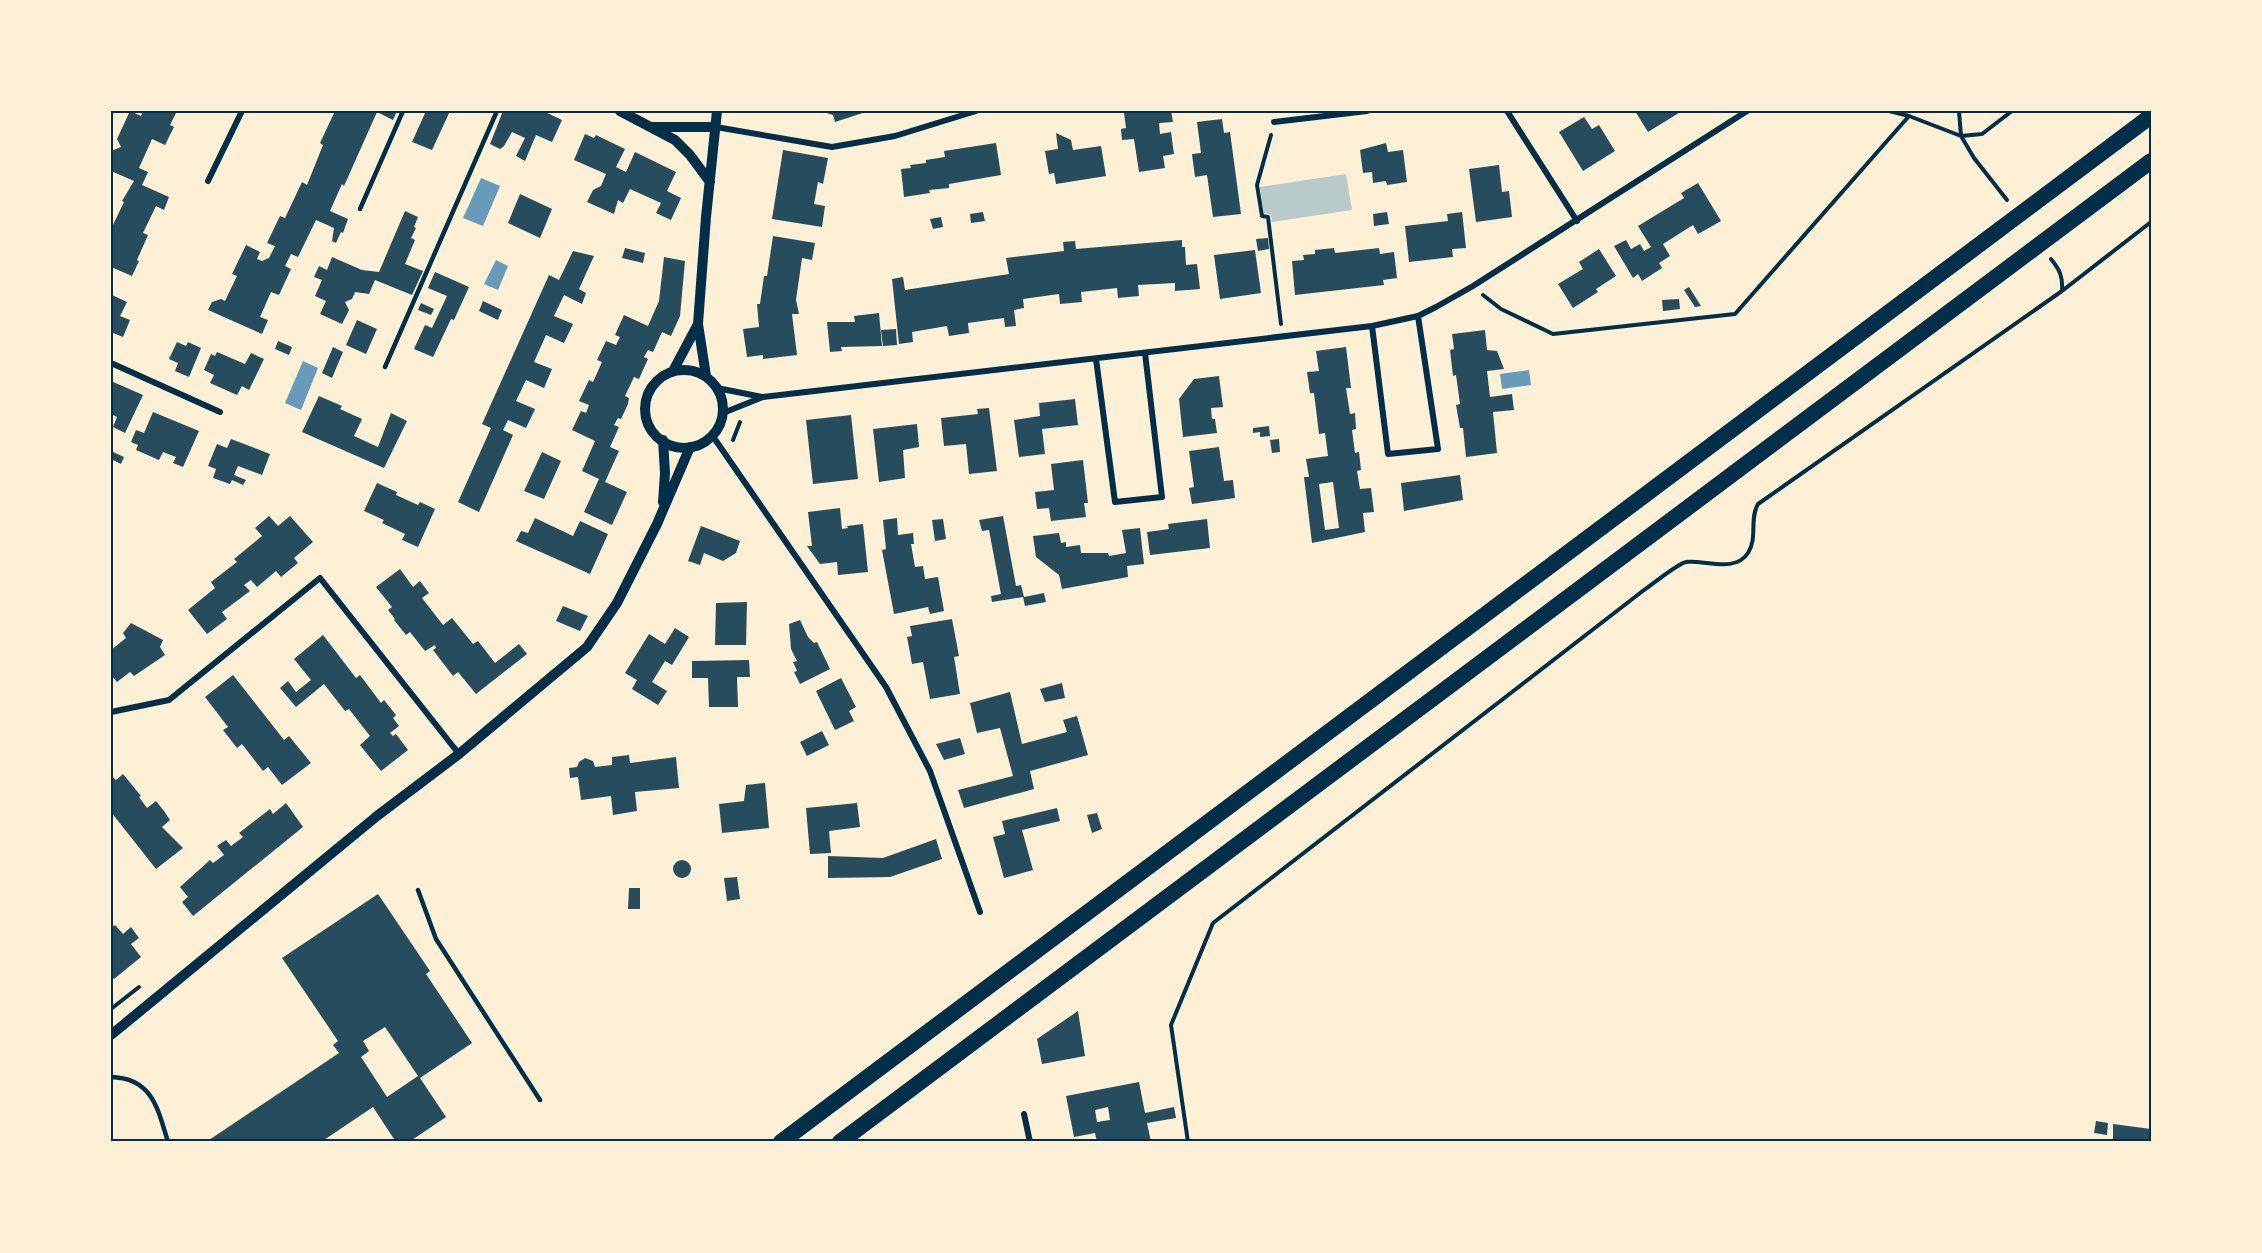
<svg xmlns="http://www.w3.org/2000/svg" width="2262" height="1253" viewBox="0 0 2262 1253" font-family="'Roboto Condensed',sans-serif">
  <style>
    .green { fill: #b9caca }
    .water { fill: #669bbc }
    .building { fill: #264d5e; fill-rule: evenodd }
    .lines { fill: none; stroke-linecap: round; stroke-linejoin: round }
    .path { stroke: #003049; stroke-width: 4 }
    .service { stroke: #003049; stroke-width: 4.5 }
    .minor { stroke: #003049; stroke-width: 6 }
    .tertiary { stroke: #003049; stroke-width: 10 }
    .trunk { stroke: #003049; stroke-width: 16 }
    .neatline { fill: none; stroke: #003049; stroke-width: 2 }
  </style>
  <rect width="100%" height="100%" fill="#fdf0d5"/>
  <path class="green" d="M1346 174 1352 210 1272 222 1271 215 1264 213 1260 187Z"/>
  <path class="water" d="M481 178 500 186 483 226 463 218Z
    M496 260 508 266 498 290 484 284Z
    M303 361 318 368 301 410 285 403Z
    M1529 370 1531 385 1502 389 1500 374Z"/>
  <path class="building" d="M130 111 141 116 143 111H177L170 125 174 127 165 145 152 139 139 168 148 172 142 185 169 197 164 210 156 206 143 233 148 235 137 260 139 261 132 276 111 267V229L124 202 122 201 134 181 111 171V151L121 147 117 139Z
    M335 111H397L393 120 377 112 344 186 342 184 330 211 348 219 343 233 341 232 336 243 332 241 334 228 316 220 298 257 291 254 285 266 291 269 279 295 271 292 260 317 268 320 262 334 208 310 212 302 221 299 225 301 237 276 232 274 246 245 260 252 257 259 262 261 269 258 275 246 267 243 280 216 285 218 302 182 307 185 323 145 320 143Z
    M426 111H450L432 150 412 142Z
    M503 111H543L562 120 552 142 536 135 525 161 516 156 525 138 512 132 504 146 500 149 490 144Z
    M820 111H869L835 122 833 115Z
    M1118 111H1152V113L1171 111 1173 122 1159 123 1160 134 1171 132 1174 154 1163 156 1165 168 1139 172 1134 139 1122 140 1121 129 1126 128 1124 113H1118Z
    M1635 111H1682L1648 132Z
    M1584 117 1592 129 1599 125 1615 151 1583 171 1559 132Z
    M1222 119 1224 133 1230 132 1241 214 1213 217 1207 175 1195 177 1192 154 1201 153 1197 122Z
    M1056 133 1071 140 1073 150 1101 146 1106 176 1056 184 1054 173 1049 174 1045 151 1058 149Z
    M585 134 594 138 596 135 625 149 616 167 626 172 635 152 676 172 667 191 681 198 671 220 656 213 661 203 630 189 623 203 618 200 614 214 587 202 593 190 601 186 606 174 574 160Z
    M996 143 1001 175 949 184V188L929 190 930 193 904 197 901 169 911 168 910 165 926 163V160L945 157 944 151Z
    M1386 143 1388 152 1403 150 1407 182 1387 185 1386 181 1373 183 1372 172 1363 173 1360 150Z
    M783 150 828 158 823 184 818 182 814 204 825 206 822 227 772 219Z
    M1499 165 1502 192 1509 191 1512 217 1476 222 1469 169Z
    M1698 183 1721 221 1698 234 1693 225 1663 244 1670 256 1659 263 1662 268 1642 281 1638 274 1633 278 1614 246 1626 240 1631 249 1640 244 1644 251 1651 247 1638 226 1684 198 1681 193Z
    M520 194 552 209 540 238 508 223Z
    M405 211 418 217 414 227 416 228 411 238 415 240 405 264 423 271 412 295 375 280 369 294 355 292 352 299 345 302 349 310 342 324 320 314 326 301 315 296 322 280 314 277 319 266 327 270 332 257 362 270 379 272Z
    M983 212 985 221 971 223 970 214Z
    M1387 212 1389 224 1374 226 1373 214Z
    M1462 212 1466 248 1452 249 1453 257 1409 262 1405 226 1448 221 1447 214Z
    M941 217 943 227 933 229 930 219Z
    M773 236 815 243 812 260 802 258 796 300 799 314H792L797 355 763 359V355L747 357 743 329 759 327 757 304H760L764 276H767Z
    M1268 238 1269 249 1258 251 1256 239Z
    M1182 240V247H1185L1186 265 1197 264 1200 289 1175 291V283L1138 285 1139 296 1118 298 1117 288 1081 292 1082 302 1060 304 1059 294 1023 299 1024 308 1014 310 1016 326 1005 327 1004 318 968 323 969 333 949 336 947 326 912 332 913 342 899 344 892 279 903 277 905 290 1009 274 1006 258 1064 251 1063 242 1075 241 1076 249Z
    M625 248 645 253 643 263 622 258Z
    M1334 248 1335 253 1379 248 1380 254 1394 252 1397 278 1383 280 1384 285 1295 295 1292 261 1304 260 1303 255 1315 254V250Z
    M1599 249 1616 276 1596 289 1598 292 1573 308 1558 284 1583 269 1579 262Z
    M1255 250 1261 293 1220 299 1214 255Z
    M573 251 594 256 579 289 586 293 582 304 564 295 554 316 573 324 564 343 546 335 534 362 552 369 544 388 526 380 516 401 535 409 526 428 508 420 503 430 513 435 479 512 458 502 491 428 482 424 549 275 559 280Z
    M664 257 685 261 680 316 671 336 662 332 653 352 648 350 644 357 648 359 639 379 634 377 625 396 629 398 628 404 621 419 618 418 614 425 619 427 610 447 619 451 605 482 627 492 612 525 584 512 599 479 582 471 595 441 572 430 581 411 586 413 589 405 579 401 589 380 593 382 602 362 597 360 606 341 616 345 620 337 615 335 624 315 648 326 659 301Z
    M435 272 469 287 454 320 451 319 433 357 414 349 425 325 432 328 447 296 428 288Z
    M1689 287 1701 306 1695 307 1684 290Z
    M112 295 127 302 120 316 130 320 123 337 113 333 111 336Z
    M1679 299 1680 309 1663 311 1662 300Z
    M483 301 502 310 498 320 479 311Z
    M421 303 434 309 431 315 418 310Z
    M879 313 882 346 841 347 842 351 830 352 827 322H855L854 316Z
    M357 320 377 329 366 354 346 345Z
    M896 329 897 345 883 346 881 330Z
    M1485 330 1487 350 1497 351 1504 369 1487 371 1490 397 1512 394 1514 410 1493 412 1497 453 1466 457 1463 428H1460L1456 405 1460 404 1456 375 1453 376 1450 350 1454 349 1452 334Z
    M278 341 292 347 289 355 275 349Z
    M177 342 186 346 188 342 201 348 189 377 175 371 178 363 169 359Z
    M333 347 343 352 332 378 322 373Z
    M1346 347 1351 388H1346L1350 414 1355 413 1356 429 1352 430 1355 453 1359 452 1361 470 1357 471 1360 489 1371 488 1374 512 1363 513 1365 532 1312 543 1304 477H1309L1306 459 1328 456 1325 433 1319 434 1314 393H1310L1307 372 1319 371 1316 351ZM1333 482 1339 528 1325 530 1319 484Z
    M217 352 245 364 251 353 264 359 249 390 242 386 237 395 210 383 214 375 204 370 211 354 215 356Z
    M1219 376 1223 407 1211 408 1212 419H1215L1217 433 1183 437 1179 399 1194 379Z
    M111 381 143 395 125 433 113 427 117 417 111 414Z
    M319 396 342 406 340 409 362 419 354 436 378 447 391 413 407 421 384 468 302 432Z
    M1075 399 1078 425 1042 429 1045 454 1019 457 1014 420 1040 416 1039 403Z
    M989 408 997 471 969 474 966 444 944 446 941 418 978 414 977 409Z
    M153 412 199 431 183 467 173 463 176 457 163 452 159 460 136 450 138 445 131 442 136 430 144 433Z
    M851 415 858 479 813 484 806 420Z
    M917 424 919 447 903 450 905 478 879 482 873 429Z
    M1269 426 1270 436 1260 437V432L1253 433V428Z
    M231 439 270 454 262 475 238 466 234 475 246 480 243 485 232 480 230 484 213 478 216 469 208 466 217 444 227 448Z
    M1279 439 1280 452 1272 453 1270 440Z
    M1219 447 1224 481 1233 480 1235 498 1192 504 1189 488 1194 487 1189 451Z
    M111 451 124 457 121 464 111 459Z
    M542 452 561 461 544 499 524 491Z
    M1083 460 1088 503H1084L1086 517 1051 521 1049 508 1037 509 1035 492 1054 490 1051 464Z
    M1460 475 1463 500 1404 511 1401 483Z
    M377 483 397 492 396 495 418 505 420 502 435 509 418 547 402 540 405 534 382 523 384 520 364 511Z
    M840 508 842 529 848 528 847 526 863 524 868 572 838 575 837 562 820 564 807 546H812L808 512Z
    M269 516 278 526 290 516 313 542 294 558 298 563 281 577 276 571 257 587 251 580 244 585 250 591 222 612 227 619 207 634 188 610 215 588 211 582 237 562 234 559 262 536 255 528Z
    M1003 516 1016 586 1021 585 1024 597 1044 593 1046 602 1025 606 1023 597 992 602 991 596 1001 594 989 530 982 531 979 520Z
    M535 518 573 536 580 521 608 534 590 574 516 541 521 531 528 533Z
    M897 518 898 535 913 533 914 544H911L915 567 923 566 925 579 938 577 944 611 930 614 928 607 894 614 882 550 886 549 883 520Z
    M943 519 946 539 935 541 932 520Z
    M1207 519 1210 548 1150 555 1147 532 1169 529 1168 524Z
    M701 526 740 541 736 553 723 561 704 553 700 565 688 561Z
    M1140 528 1144 564 1127 566 1128 577 1062 589 1059 575 1036 557 1033 536 1059 533 1061 543 1066 542V547L1080 545 1081 553H1108L1109 556 1126 553 1122 530Z
    M400 569 413 587 420 581 429 593 422 598 443 625 452 618 473 644 478 641 495 663 519 644 527 654 476 694 458 672 453 676 433 650 436 648 435 645 425 651 410 632 406 635 394 620 395 619 388 610 392 607 376 587Z
    M747 602 746 645H715L716 603Z
    M563 606 588 616 580 631 556 621Z
    M952 619 959 656 954 657 960 694 930 699 923 662 912 664 907 637 912 636 910 626Z
    M800 620 808 637 814 643 817 642 830 669 800 684 794 672 797 671 793 662 797 661 791 649 789 624Z
    M131 623 163 640 160 647 165 655 134 676 130 672 117 682 111 675V650L126 638 123 633Z
    M675 628 689 637 672 665 665 661 652 682 667 691 658 705 632 689 637 680 625 673 649 634 665 644Z
    M323 635 356 678 360 675 381 703 384 700 396 715 393 718 399 726 390 733 393 736 396 734 408 750 381 771 360 745 370 736 349 709 345 711 324 684 296 707 280 688 288 681 296 692 311 680 294 659Z
    M749 660 750 677H737L738 707H709L708 678H692V661Z
    M233 675 284 740 289 736 311 763 282 785 268 767 263 771 242 744 237 748 223 730 228 727 205 697Z
    M841 678 856 707 849 711 854 721 835 730 816 691Z
    M1062 683 1065 698 1045 702 1040 689Z
    M1010 692 1022 744 1067 732 1063 720 1077 716 1088 755 1030 771 1034 789 964 808 958 790 1013 776 1000 728 977 733 970 703Z
    M822 731 829 745 807 756 800 742Z
    M960 738 965 754 944 760 936 744Z
    M629 755 630 763 676 757 679 788 635 792 637 811 613 815 611 796 581 800 578 777 570 778 569 768 577 767 579 762 585 758 593 761 595 767 612 765V757Z
    M123 774 141 796 139 797 147 808 156 801 164 811 170 820 162 827 183 848 156 869 111 812V775L116 780Z
    M765 783 769 828 722 833 719 804 744 801 746 785Z
    M286 803 303 827 193 916 182 902 188 897 180 887 210 860 213 863 224 855 217 846 226 840 231 846 243 837 239 833 270 809 273 814Z
    M857 803 860 827 829 831 831 853 810 854 806 808Z
    M1057 808 1060 821 1022 830 1033 870 1004 878 993 837 1005 834 1002 821Z
    M1097 813 1102 829 1092 833 1087 815Z
    M936 839 942 859 890 877 828 878V856L883 858Z
    M673 869a9 9 0 1 1 18 0a9 9 0 1 1-18 0Z
    M737 877 740 899 727 901 724 878Z
    M629 888H640V909H628Z
    M378 894 430 971 426 974 472 1043 420 1078 446 1117 409 1142H396L373 1107 321 1142H206L339 1053 333 1045 338 1041 282 958ZM385 1027 418 1076 387 1097 361 1057 369 1051 363 1041Z
    M115 925 123 934 131 927 139 938 131 944 141 957 114 979 111 976V928Z
    M1078 1011 1085 1056 1042 1064 1037 1039Z
    M1139 1082 1145 1113 1174 1107 1176 1118 1147 1123 1151 1142H1097L1095 1133 1074 1137 1066 1096ZM1108 1107 1110 1120 1097 1122 1095 1110Z
    M2096 1121 2108 1123 2107 1135 2094 1133Z
    M2113 1124 2151 1129V1142H2113Z"/>
  <g class="lines">
    <path class="path" d="M1889 111 1909 116 1961 136 1974 158 2007 200
      M1959 111 1961 136 1982 134 2012 111
      M1271 135 1257 185 1262 216 1268 217 1281 324
      M2062 291 2151 222
      M1483 295 1501 309 1553 334 1735 314 1909 116
      M733 440 740 422
      M111 1009 139 987
      M1188 1142 1171 1025 1213 923 1644 590C1653 584 1677 564 1686 562 1706 560 1735 573 1748 553 1758 537 1749 520 1758 504L2062 291C2063 277 2060 270 2051 259"/>
    <path class="service" d="M360 209 403 111
      M385 367 497 111
      M418 890 436 939 540 1100
      M111 1077C153 1078 158 1110 168 1142"/>
    <path class="minor" d="M1507 111 1577 221
      M1274 122 1367 111
      M716 127 832 147 895 136 976 111
      M208 181 242 111
      M1372 326 1388 454 1438 449 1418 316
      M1096 359 1115 502 1162 497 1145 353
      M111 363 220 412
      M717 388 762 397
      M723 413 763 397 1372 326 1418 316 1436 307 1473 286 1747 111
      M712 435 886 687 930 771 980 912
      M111 712 169 700 320 578 459 754
      M1024 1114 1030 1142"/>
    <path class="tertiary" d="M620 111 675 140 690 155 710 182
      M652 127H716
      M645 409a39 39 0 1 1 78 0a39 39 0 1 1-78 0Z
      M673 371 698 324
      M706 376 698 324 706 217 717 111
      M663 440 665 473 663 502
      M111 1035 377 816 459 754 587 647 617 603 657 524 690 447"/>
    <path class="trunk" d="M781 1142 2151 116
      M840 1142 2151 161"/>
  </g>
  <rect width="2262" height="1253" fill="none" stroke="#fdf0d5" stroke-width="225"/>
  <rect x="112" y="112" width="2038" height="1028" class="neatline"/>
</svg>
